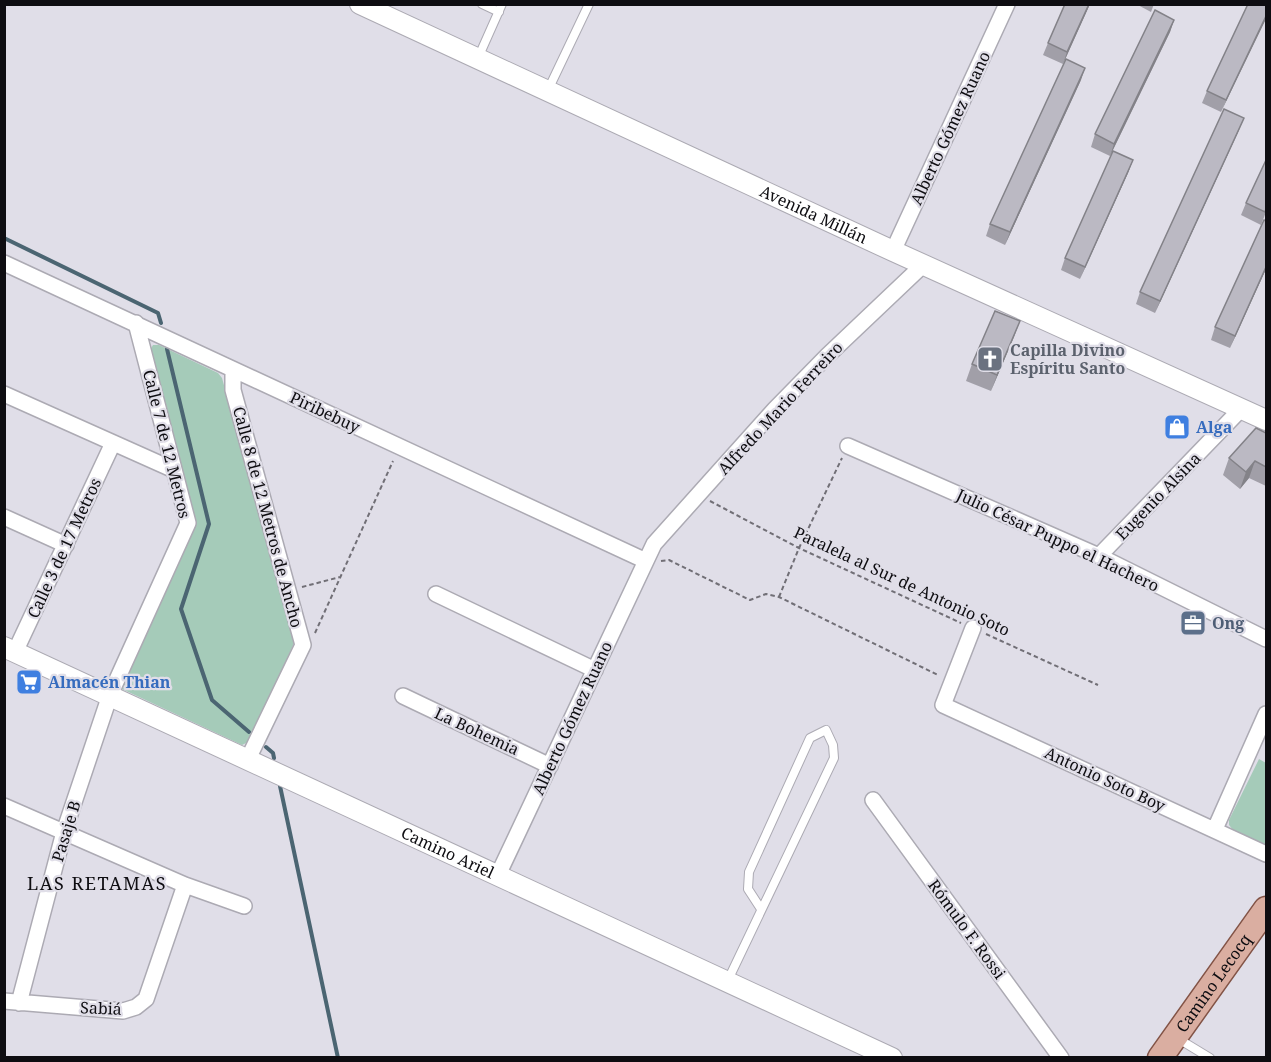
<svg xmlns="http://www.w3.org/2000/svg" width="1271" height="1062" viewBox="0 0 1271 1062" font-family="'Noto Serif',serif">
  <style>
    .green { fill: #a5cbb9 }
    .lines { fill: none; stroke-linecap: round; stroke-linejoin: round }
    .stream { stroke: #4b6572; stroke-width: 4 }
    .service-casing { stroke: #acaab3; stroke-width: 10 }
    .minor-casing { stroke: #acaab3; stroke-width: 18 }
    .tertiary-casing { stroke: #acaab3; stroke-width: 22 }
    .primary-casing { stroke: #825346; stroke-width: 27 }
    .path { stroke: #716f76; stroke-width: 2; stroke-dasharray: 4.5 3; stroke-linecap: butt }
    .service { stroke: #fff; stroke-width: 8 }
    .minor { stroke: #fff; stroke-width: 15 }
    .tertiary { stroke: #fff; stroke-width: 20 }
    .primary { stroke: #daaea1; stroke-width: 24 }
    .wall { fill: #a19fa8 }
    .shaded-wall { fill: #838288 }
    .building { fill: #bbb9c3; stroke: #838288; stroke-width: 1.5 }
    .labels { text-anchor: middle; stroke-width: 4.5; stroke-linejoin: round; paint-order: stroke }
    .street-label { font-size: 16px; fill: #0e0d11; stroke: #e0dee8 }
    .worship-label { font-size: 16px; font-weight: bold; fill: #5b616d; stroke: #e0dee8; text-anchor: start }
    .shop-label { font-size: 16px; font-weight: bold; fill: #366cbe; stroke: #e0dee8; text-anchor: start }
    .service-label { font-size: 16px; font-weight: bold; fill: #4e5e75; stroke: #e0dee8; text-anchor: start }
    .neighbourhood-label { font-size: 18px; letter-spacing: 1.5px; fill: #0e0d11; stroke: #e0dee8 }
  </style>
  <rect width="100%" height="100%" fill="#e0dee8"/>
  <path class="green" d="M153 345H159L218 373 222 378 295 641 250 741 242 745 122 689 192 532 150 350Z
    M1259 759 1266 763V847L1234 831 1229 825V820Z"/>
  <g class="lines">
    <path class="stream" d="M4 238 158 313 161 323
      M167 349 209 524 181 609 212 700 249 732
      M266 747 273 753 274 758
      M280 786 338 1058"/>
    <defs>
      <path id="service" d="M482 4 499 12
        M478 58 502 4
        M548 90 589 4
        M728 980 834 758 833 745 826 730 810 738 749 872 748 889 761 909
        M1177 1038 1210 1058"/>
      <path id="minor" d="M893 251 1007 4
        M4 263 646 561
        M233 370V390L303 645 248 759
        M4 394 174 470
        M848 446 1099 556 1266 639
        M4 517 66 545
        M1099 556 1241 409
        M436 594 595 670
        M973 628 943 705 1266 854
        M15 652 113 443
        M403 696 550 766
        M873 800 1061 1058
        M4 806 185 885 244 906
        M1215 829 1266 714
        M498 875 654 544 775 409 827 356 924 264
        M4 1001 123 1011 136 1007 146 999 185 885
        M19 1003 64 832 110 695 188 523 136 323"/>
      <g id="tertiary">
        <path id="s1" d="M360 4 893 251 1266 420"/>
        <path id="s2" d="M4 647 892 1058"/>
      </g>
      <g id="primary">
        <path id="s3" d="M1160 1058 1266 909"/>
      </g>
    </defs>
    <use href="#service" class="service-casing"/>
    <use href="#minor" class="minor-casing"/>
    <use href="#tertiary" class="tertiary-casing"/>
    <use href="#primary" class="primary-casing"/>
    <path class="path" d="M710 501 799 548 961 623
      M661 561 669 560 750 600 766 594 779 597 938 675
      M302 587 340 577
      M779 597 799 548 842 458
      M315 633 393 461
      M986 634 1098 685"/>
    <use href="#service" class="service"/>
    <use href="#minor" class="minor"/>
    <use href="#tertiary" class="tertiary"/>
    <use href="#primary" class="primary"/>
  </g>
  <path class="wall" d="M1065 4H1090L1063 64 1043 55 1048 43Z
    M1136 4H1154L1151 12Z
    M1266 4 1221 112 1202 103 1207 91Z
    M1174 20 1170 32 1110 156 1091 147 1095 134Z
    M1081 80 1005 245 986 236 990 224Z
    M1239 130 1155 313 1136 304 1140 292Z
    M1133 160 1128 173 1080 279 1061 270 1065 258Z
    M1246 203 1266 212 1261 225 1241 215Z
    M1266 269 1230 348 1211 340 1215 327Z
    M1020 321 991 391 966 381 972 364Z
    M1266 433V486L1249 478 1240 489 1223 475 1229 458Z"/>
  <path class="shaded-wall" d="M1089 4H1090L1063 64 1067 52Z
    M1266 16V19L1221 112 1226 100Z
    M1174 20 1170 32 1110 156 1114 144Z
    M1085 68 1081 80 1005 245 1010 232Z
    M1244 118 1239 130 1155 313 1160 301Z
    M1133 160 1128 173 1080 279 1085 267Z
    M1266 267V269L1230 348 1235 336Z
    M1020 321 1014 337 991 391 997 375Z
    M1255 461 1249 478 1240 489 1246 472Z"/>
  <path class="building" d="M1065 4H1089L1067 52 1048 43Z
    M1248 4H1266V16L1226 100 1207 91Z
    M1155 10 1174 20 1114 144 1095 134Z
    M1066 59 1085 68 1010 232 990 224Z
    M1224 109 1244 118 1160 301 1140 292Z
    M1113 151 1133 160 1085 267 1065 258Z
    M1266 160V209L1265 212 1246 203Z
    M1264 220 1266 221V267L1235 336 1215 327Z
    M995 311 1020 321 997 375 972 364Z
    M1256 428 1266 433V467L1255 461 1246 472 1229 458Z"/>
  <defs>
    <symbol id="church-square" viewBox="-11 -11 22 22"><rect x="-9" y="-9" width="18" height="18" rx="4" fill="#6b7280" stroke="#e0dee8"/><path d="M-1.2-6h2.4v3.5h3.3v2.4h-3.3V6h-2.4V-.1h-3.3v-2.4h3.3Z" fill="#fff"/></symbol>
    <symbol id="shop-square" viewBox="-11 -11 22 22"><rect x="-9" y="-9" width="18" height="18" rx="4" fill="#3f7fe0" stroke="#e0dee8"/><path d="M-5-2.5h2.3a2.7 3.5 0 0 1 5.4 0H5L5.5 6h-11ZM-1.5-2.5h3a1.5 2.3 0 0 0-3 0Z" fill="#fff"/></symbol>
    <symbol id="office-square" viewBox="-11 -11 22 22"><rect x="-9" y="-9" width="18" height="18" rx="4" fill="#5c6f8a" stroke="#e0dee8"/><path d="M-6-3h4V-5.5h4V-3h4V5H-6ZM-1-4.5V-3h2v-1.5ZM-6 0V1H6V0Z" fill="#fff"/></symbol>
    <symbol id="supermarket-square" viewBox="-11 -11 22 22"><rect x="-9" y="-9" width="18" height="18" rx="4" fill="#3f7fe0" stroke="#e0dee8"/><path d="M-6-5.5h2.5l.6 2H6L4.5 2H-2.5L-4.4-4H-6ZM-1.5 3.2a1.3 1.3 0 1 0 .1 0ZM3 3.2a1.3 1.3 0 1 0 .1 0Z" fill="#fff"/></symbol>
  </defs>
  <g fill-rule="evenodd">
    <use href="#church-square" x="975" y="344" width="30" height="30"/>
    <use href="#shop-square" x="1162" y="412" width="30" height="30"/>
    <use href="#office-square" x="1178" y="608" width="30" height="30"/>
    <use href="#supermarket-square" x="14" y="667" width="30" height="30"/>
  </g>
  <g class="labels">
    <g class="street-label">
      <text transform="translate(950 128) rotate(-65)" y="6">Alberto Gómez Ruano</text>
      <text dy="6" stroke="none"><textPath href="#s1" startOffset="500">Avenida Millán</textPath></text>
      <text transform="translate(780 408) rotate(-47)" y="6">Alfredo Mario Ferreiro</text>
      <text transform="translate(325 412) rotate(25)" y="6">Piribebuy</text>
      <text transform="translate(167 444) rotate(76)" y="6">Calle 7 de 12 Metros</text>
      <text transform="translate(1158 496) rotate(-46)" y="6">Eugenio Alsina</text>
      <text transform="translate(268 517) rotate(75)" y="6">Calle 8 de 12 Metros de Ancho</text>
      <text transform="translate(1058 540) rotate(25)" y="6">Julio César Puppo el Hachero</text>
      <text transform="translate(64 548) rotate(-65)" y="6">Calle 3 de 17 Metros</text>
      <text transform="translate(902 581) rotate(25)" y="6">Paralela al Sur de Antonio Soto</text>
      <text transform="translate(572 718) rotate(-65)" y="6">Alberto Gómez Ruano</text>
      <text transform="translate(477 731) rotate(25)" y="6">La Bohemia</text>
      <text transform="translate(1105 779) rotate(25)" y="6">Antonio Soto Boy</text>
      <text transform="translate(66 831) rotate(-73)" y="6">Pasaje B</text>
      <text dy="6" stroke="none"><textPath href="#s2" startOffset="489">Camino Ariel</textPath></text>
      <text transform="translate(967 929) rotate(54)" y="6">Rómulo F. Rossi</text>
      <text dy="6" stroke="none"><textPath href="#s3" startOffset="92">Camino Lecocq</textPath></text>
      <text transform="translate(101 1008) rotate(2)" y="6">Sabiá</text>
    </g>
    <g class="worship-label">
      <text x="1010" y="356">Capilla Divino<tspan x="1010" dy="18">Espíritu Santo</tspan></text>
    </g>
    <g class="shop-label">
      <text x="1196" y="433">Alga</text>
      <text x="48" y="688">Almacén Thian</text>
    </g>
    <g class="service-label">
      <text x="1212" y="629">Ong</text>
    </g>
    <g class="neighbourhood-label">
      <text x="97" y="890">LAS RETAMAS</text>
    </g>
  </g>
  <rect width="1271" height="1062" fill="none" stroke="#0e0d11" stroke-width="12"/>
</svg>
